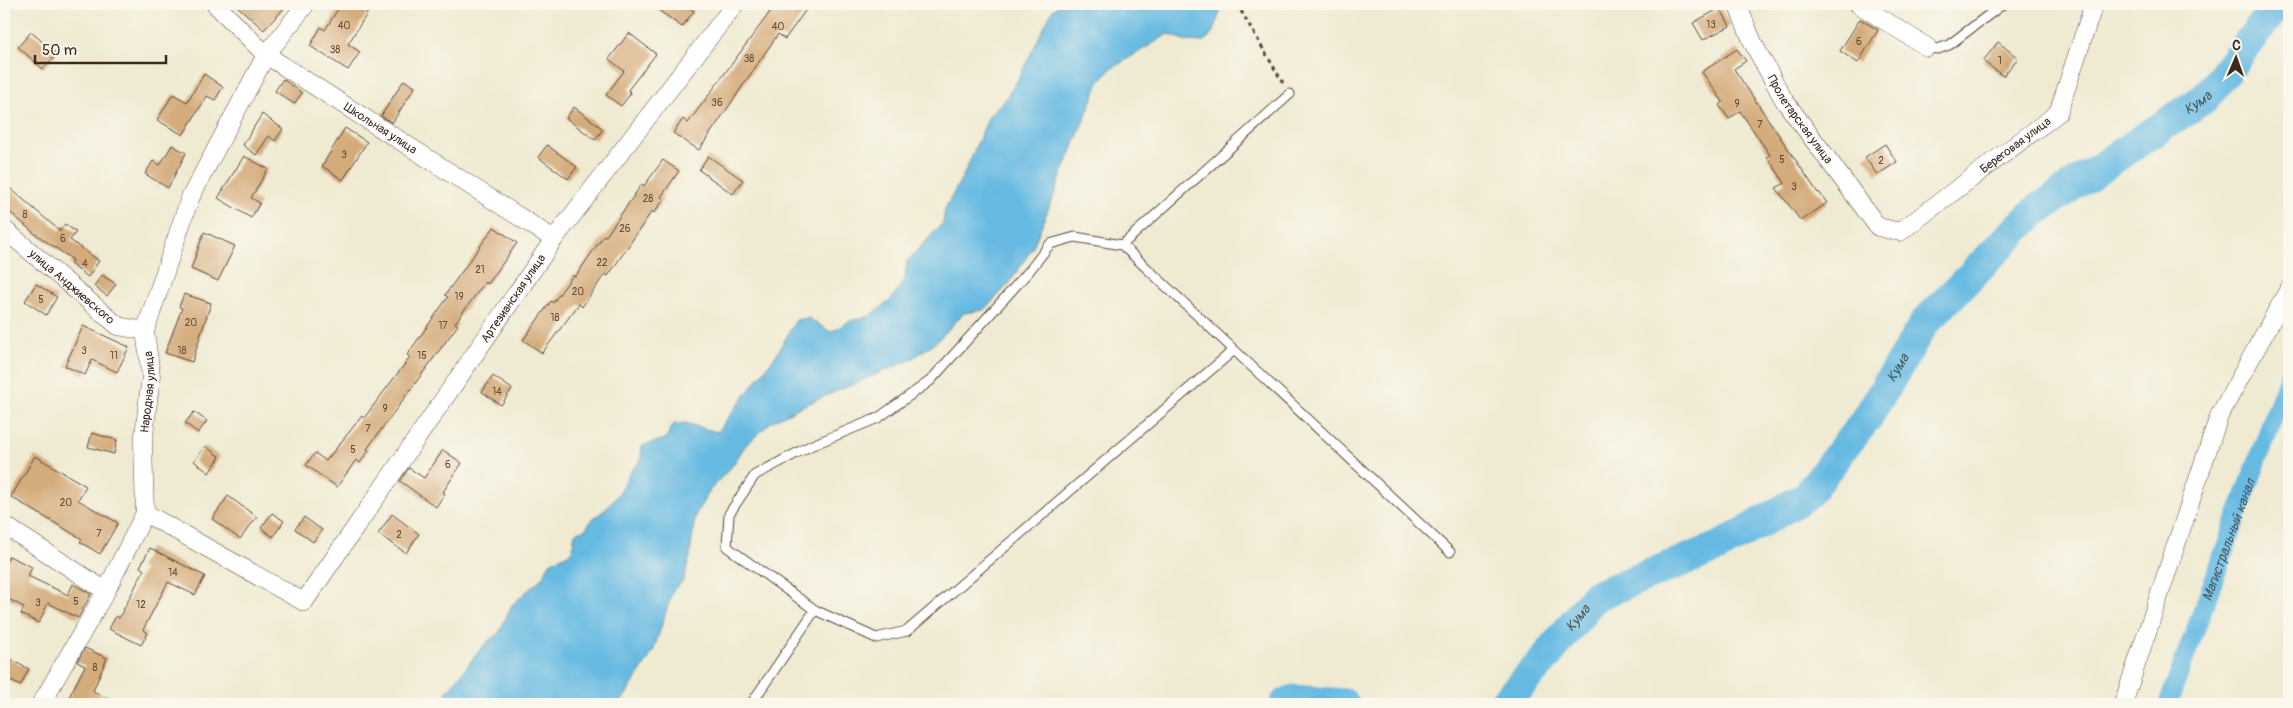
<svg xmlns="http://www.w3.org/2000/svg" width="2293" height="708" viewBox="0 0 2293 708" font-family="Pangolin,sans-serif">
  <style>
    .water { fill: #66bae2; stroke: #507280 }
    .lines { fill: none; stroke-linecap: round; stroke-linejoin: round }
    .canal { stroke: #66bae2; stroke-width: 19 }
    .river { stroke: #66bae2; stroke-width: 31 }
    .building { fill: #d4ab7a }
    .lane-casing { stroke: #564739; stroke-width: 11 }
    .street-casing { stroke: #564739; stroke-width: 19 }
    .path { stroke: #564739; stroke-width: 3; stroke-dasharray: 4 4; stroke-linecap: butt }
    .lane { stroke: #fff; stroke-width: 9 }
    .street { stroke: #fff; stroke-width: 18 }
    .labels { text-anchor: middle; stroke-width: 4.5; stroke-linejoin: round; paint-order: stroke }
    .number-label { font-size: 10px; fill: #614a35 }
    .street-label { font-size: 12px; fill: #3b2a1e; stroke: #fbf7ec }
    .water-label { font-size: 14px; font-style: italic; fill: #4a5c63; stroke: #fbf7ec }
  </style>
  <rect width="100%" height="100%" fill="#fbf7ec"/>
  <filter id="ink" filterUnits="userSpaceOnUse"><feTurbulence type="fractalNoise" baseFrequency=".02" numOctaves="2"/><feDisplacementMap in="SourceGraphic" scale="10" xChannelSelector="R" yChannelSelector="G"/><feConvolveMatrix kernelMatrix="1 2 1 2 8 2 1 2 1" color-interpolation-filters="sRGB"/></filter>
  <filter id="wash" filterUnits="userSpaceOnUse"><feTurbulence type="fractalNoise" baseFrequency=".0096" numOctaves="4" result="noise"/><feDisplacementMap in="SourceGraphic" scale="20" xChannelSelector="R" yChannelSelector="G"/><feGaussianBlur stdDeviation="1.12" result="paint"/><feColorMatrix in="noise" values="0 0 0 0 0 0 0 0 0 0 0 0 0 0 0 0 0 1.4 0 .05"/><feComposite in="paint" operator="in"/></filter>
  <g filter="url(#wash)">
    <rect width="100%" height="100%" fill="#efead1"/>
    <path class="water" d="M1060 4H1221L1222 6 1213 32 1204 42 1186 41 1168 34 1111 69 1100 80 1033 247 1009 284 984 310 964 313 937 341 912 359 800 407 771 422 745 446 733 465 710 490 695 516 690 556 683 581 673 590 653 652 620 704H443L447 692 472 660 487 642 499 633 512 605 542 578 550 563 572 552 575 533 586 529 591 520 605 510 620 492 630 472 641 460 642 446 665 439 674 424 685 423 717 432 777 354 796 320 808 318 831 332 850 321 870 316 890 301 905 279 907 261 943 223 945 209 966 170 989 116 1006 98 1019 78 1052 11Z"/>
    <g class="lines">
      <path class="canal" id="s1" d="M2168 704 2289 375"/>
      <g class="river">
        <path d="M1285 704 1293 700 1344 704"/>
        <path id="s2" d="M1503 704 1543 661 1595 596 1721 546 1806 496 1867 418 1925 322 2034 212 2206 97 2278 4"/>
      </g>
    </g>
    <g id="blocks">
      <path class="building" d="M235 4H288L264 30Z
        M341 4H373L348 44 360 52 348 70 310 46 321 27 325 30Z
        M650 4H684L694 11 682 27Z
        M776 4H810L785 39 778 34 699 150 673 133 683 119 688 123Z
        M1720 8 1730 26 1703 40 1693 23Z
        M1860 19 1878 30 1858 63 1840 51Z
        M31 32 57 54 43 69 18 47Z
        M629 33 656 54 628 90 631 93 621 106 606 95 624 71 609 59Z
        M1998 42 2018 58 2003 76 1983 61Z
        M1737 49 1746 61 1734 69 1818 193 1819 192 1827 203 1801 221 1776 188 1785 183 1767 157 1770 155 1740 111 1729 119 1719 105 1723 102 1702 72Z
        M204 74 223 87 215 100 207 96 183 135 157 120 173 94 187 102Z
        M283 79 302 93 294 104 275 91Z
        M404 80 415 87 392 123 381 116Z
        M574 107 603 129 595 140 566 118Z
        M262 114 283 129 275 141 269 136 256 155 243 145Z
        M345 128 367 142 343 180 322 166Z
        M1885 144 1897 162 1877 175 1865 157Z
        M172 145 186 153 168 188 145 174 153 161 160 165Z
        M547 145 577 167 568 179 538 157Z
        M244 156 268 169 251 198 260 203 251 218 218 198Z
        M708 156 743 180 733 194 699 170Z
        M663 160 679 171 661 197 664 199 654 213 652 211 608 276 605 274 582 307 579 304 542 353 523 340 551 301 553 303 573 275 575 277 604 235 606 236 642 184 644 186Z
        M4 183 60 231 65 224 76 232 70 240 99 261 88 277 70 264 73 260 34 233 4 207Z
        M494 227 517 243 488 284 485 282 455 323 458 325 367 449 369 450 360 463 356 460 337 487 306 465 315 453 326 461 362 416 364 418 410 357 407 355 448 297 445 295Z
        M204 232 235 246 218 281 191 269Z
        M102 275 116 284 107 296 94 286Z
        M36 284 57 297 46 315 25 301Z
        M184 294 211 303 192 362 165 353 182 308 179 307Z
        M83 326 129 347 117 372 92 360 85 375 65 366Z
        M493 376 512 389 501 405 482 392Z
        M194 412 207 421 198 433 185 423Z
        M92 433 117 440 114 454 88 447Z
        M205 446 220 457 209 473 194 461Z
        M443 450 462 463 443 492 445 493 436 507 400 481 409 468 424 478Z
        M35 456 86 486 78 500 118 523 100 554 80 542 82 539 11 497Z
        M228 496 257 517 240 539 212 519Z
        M272 513 284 521 273 537 261 528Z
        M392 514 419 534 406 553 378 534Z
        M304 517 322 530 313 542 295 529Z
        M150 548 205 576 195 595 168 582 143 630 148 633 141 645 109 629 116 616 119 618 144 570 140 567Z
        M9 556 32 567 28 576 68 595 73 584 91 594 78 618 48 603 39 623 21 614 24 607 4 597V566Z
        M85 648 107 658 93 691 119 704H79L68 699 85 666 77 662Z
        M4 656 29 669 20 686 4 677Z"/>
    </g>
  </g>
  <g filter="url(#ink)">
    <use href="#blocks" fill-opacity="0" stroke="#564739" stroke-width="1"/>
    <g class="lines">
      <defs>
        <path id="lane" d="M1927 47 1938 49 1949 45 2003 4
          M1290 94 1122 245 1450 552
          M1122 245 1075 237 1050 244 1030 270 930 381 878 418 810 446 755 475 729 514 727 547 815 610 876 638 907 631 1234 350
          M751 704 815 610"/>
        <g id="street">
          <path id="s3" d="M215 4 266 55 554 239"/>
          <path id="s4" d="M1737 4 1754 45 1784 100 1878 227 1900 232 2058 113 2094 4"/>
          <path d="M1858 4 1927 47"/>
          <path id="s5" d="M4 229 118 326 145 331"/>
          <path id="s6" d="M145 513 304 602 554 239 735 4"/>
          <path d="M4 525 106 591"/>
          <path id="s7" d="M41 704 106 591 145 513 143 444 151 376 145 331 190 198 266 55 306 4"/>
          <path d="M2123 704 2219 416 2289 289"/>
        </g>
      </defs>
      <use href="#lane" class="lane-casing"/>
      <use href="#street" class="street-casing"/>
      <path class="path" d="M1237 4 1283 83"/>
      <use href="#lane" class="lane"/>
      <use href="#street" class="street"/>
    </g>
  </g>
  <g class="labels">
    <g class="number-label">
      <text x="1711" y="28">13</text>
      <text x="344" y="29">40</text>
      <text x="778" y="30">40</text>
      <text x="1859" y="45">6</text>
      <text x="335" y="53">38</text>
      <text x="749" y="62">38</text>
      <text x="2000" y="64">1</text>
      <text x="717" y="106">36</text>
      <text x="1737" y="107">9</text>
      <text x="1760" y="128">7</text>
      <text x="344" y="158">3</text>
      <text x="1782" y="163">5</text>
      <text x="1881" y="164">2</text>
      <text x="1794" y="190">3</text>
      <text x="648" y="202">28</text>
      <text x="25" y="218">8</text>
      <text x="625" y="232">26</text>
      <text x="63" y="242">6</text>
      <text x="602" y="266">22</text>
      <text x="85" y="267">4</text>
      <text x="480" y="273">21</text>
      <text x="578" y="295">20</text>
      <text x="459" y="300">19</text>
      <text x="41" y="303">5</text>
      <text x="555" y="321">18</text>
      <text x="191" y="326">20</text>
      <text x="443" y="329">17</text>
      <text x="84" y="354">3</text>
      <text x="182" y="354">18</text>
      <text x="114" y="359">11</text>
      <text x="422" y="359">15</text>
      <text x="497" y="395">14</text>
      <text x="385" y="412">9</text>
      <text x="368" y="432">7</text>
      <text x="353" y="453">5</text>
      <text x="448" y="468">6</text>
      <text x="66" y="506">20</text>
      <text x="99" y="537">7</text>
      <text x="399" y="538">2</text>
      <text x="173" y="576">14</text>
      <text x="76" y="605">5</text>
      <text x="38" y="606">3</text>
      <text x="141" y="608">12</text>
      <text x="95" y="671">8</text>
    </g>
    <g class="street-label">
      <text dy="4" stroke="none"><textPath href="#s4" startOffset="132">Пролетарская улица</textPath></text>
      <text dy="4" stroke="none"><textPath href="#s3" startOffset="208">Школьная улица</textPath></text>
      <text dy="4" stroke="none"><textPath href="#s4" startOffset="432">Береговая улица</textPath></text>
      <text dy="4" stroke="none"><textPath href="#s5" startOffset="89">улица Анджиевского</textPath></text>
      <text dy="4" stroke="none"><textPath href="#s6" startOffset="551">Артезианская улица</textPath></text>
      <text dy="4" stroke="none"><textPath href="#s7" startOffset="339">Народная улица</textPath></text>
    </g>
    <g class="water-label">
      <text dy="5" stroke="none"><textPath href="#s2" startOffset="939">Кума</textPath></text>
      <text dy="5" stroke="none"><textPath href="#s2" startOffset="534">Кума</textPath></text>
      <text dy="5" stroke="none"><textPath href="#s1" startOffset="175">Магистральный канал</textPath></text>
      <text dy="5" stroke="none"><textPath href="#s2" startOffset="114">Кума</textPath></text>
    </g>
  </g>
  <rect width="2293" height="708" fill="none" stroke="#fbf7ec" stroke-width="20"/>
  <g transform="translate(2236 58) rotate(2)" stroke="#fbf7ec" stroke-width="4" paint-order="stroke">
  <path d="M0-4L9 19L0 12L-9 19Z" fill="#3b2a1e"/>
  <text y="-8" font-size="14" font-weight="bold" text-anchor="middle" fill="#3b2a1e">С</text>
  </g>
  <path d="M35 55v8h131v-8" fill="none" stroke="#3b2a1e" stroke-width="2.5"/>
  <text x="42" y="55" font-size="15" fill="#3b2a1e" stroke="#fbf7ec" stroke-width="4" paint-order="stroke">50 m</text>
</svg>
